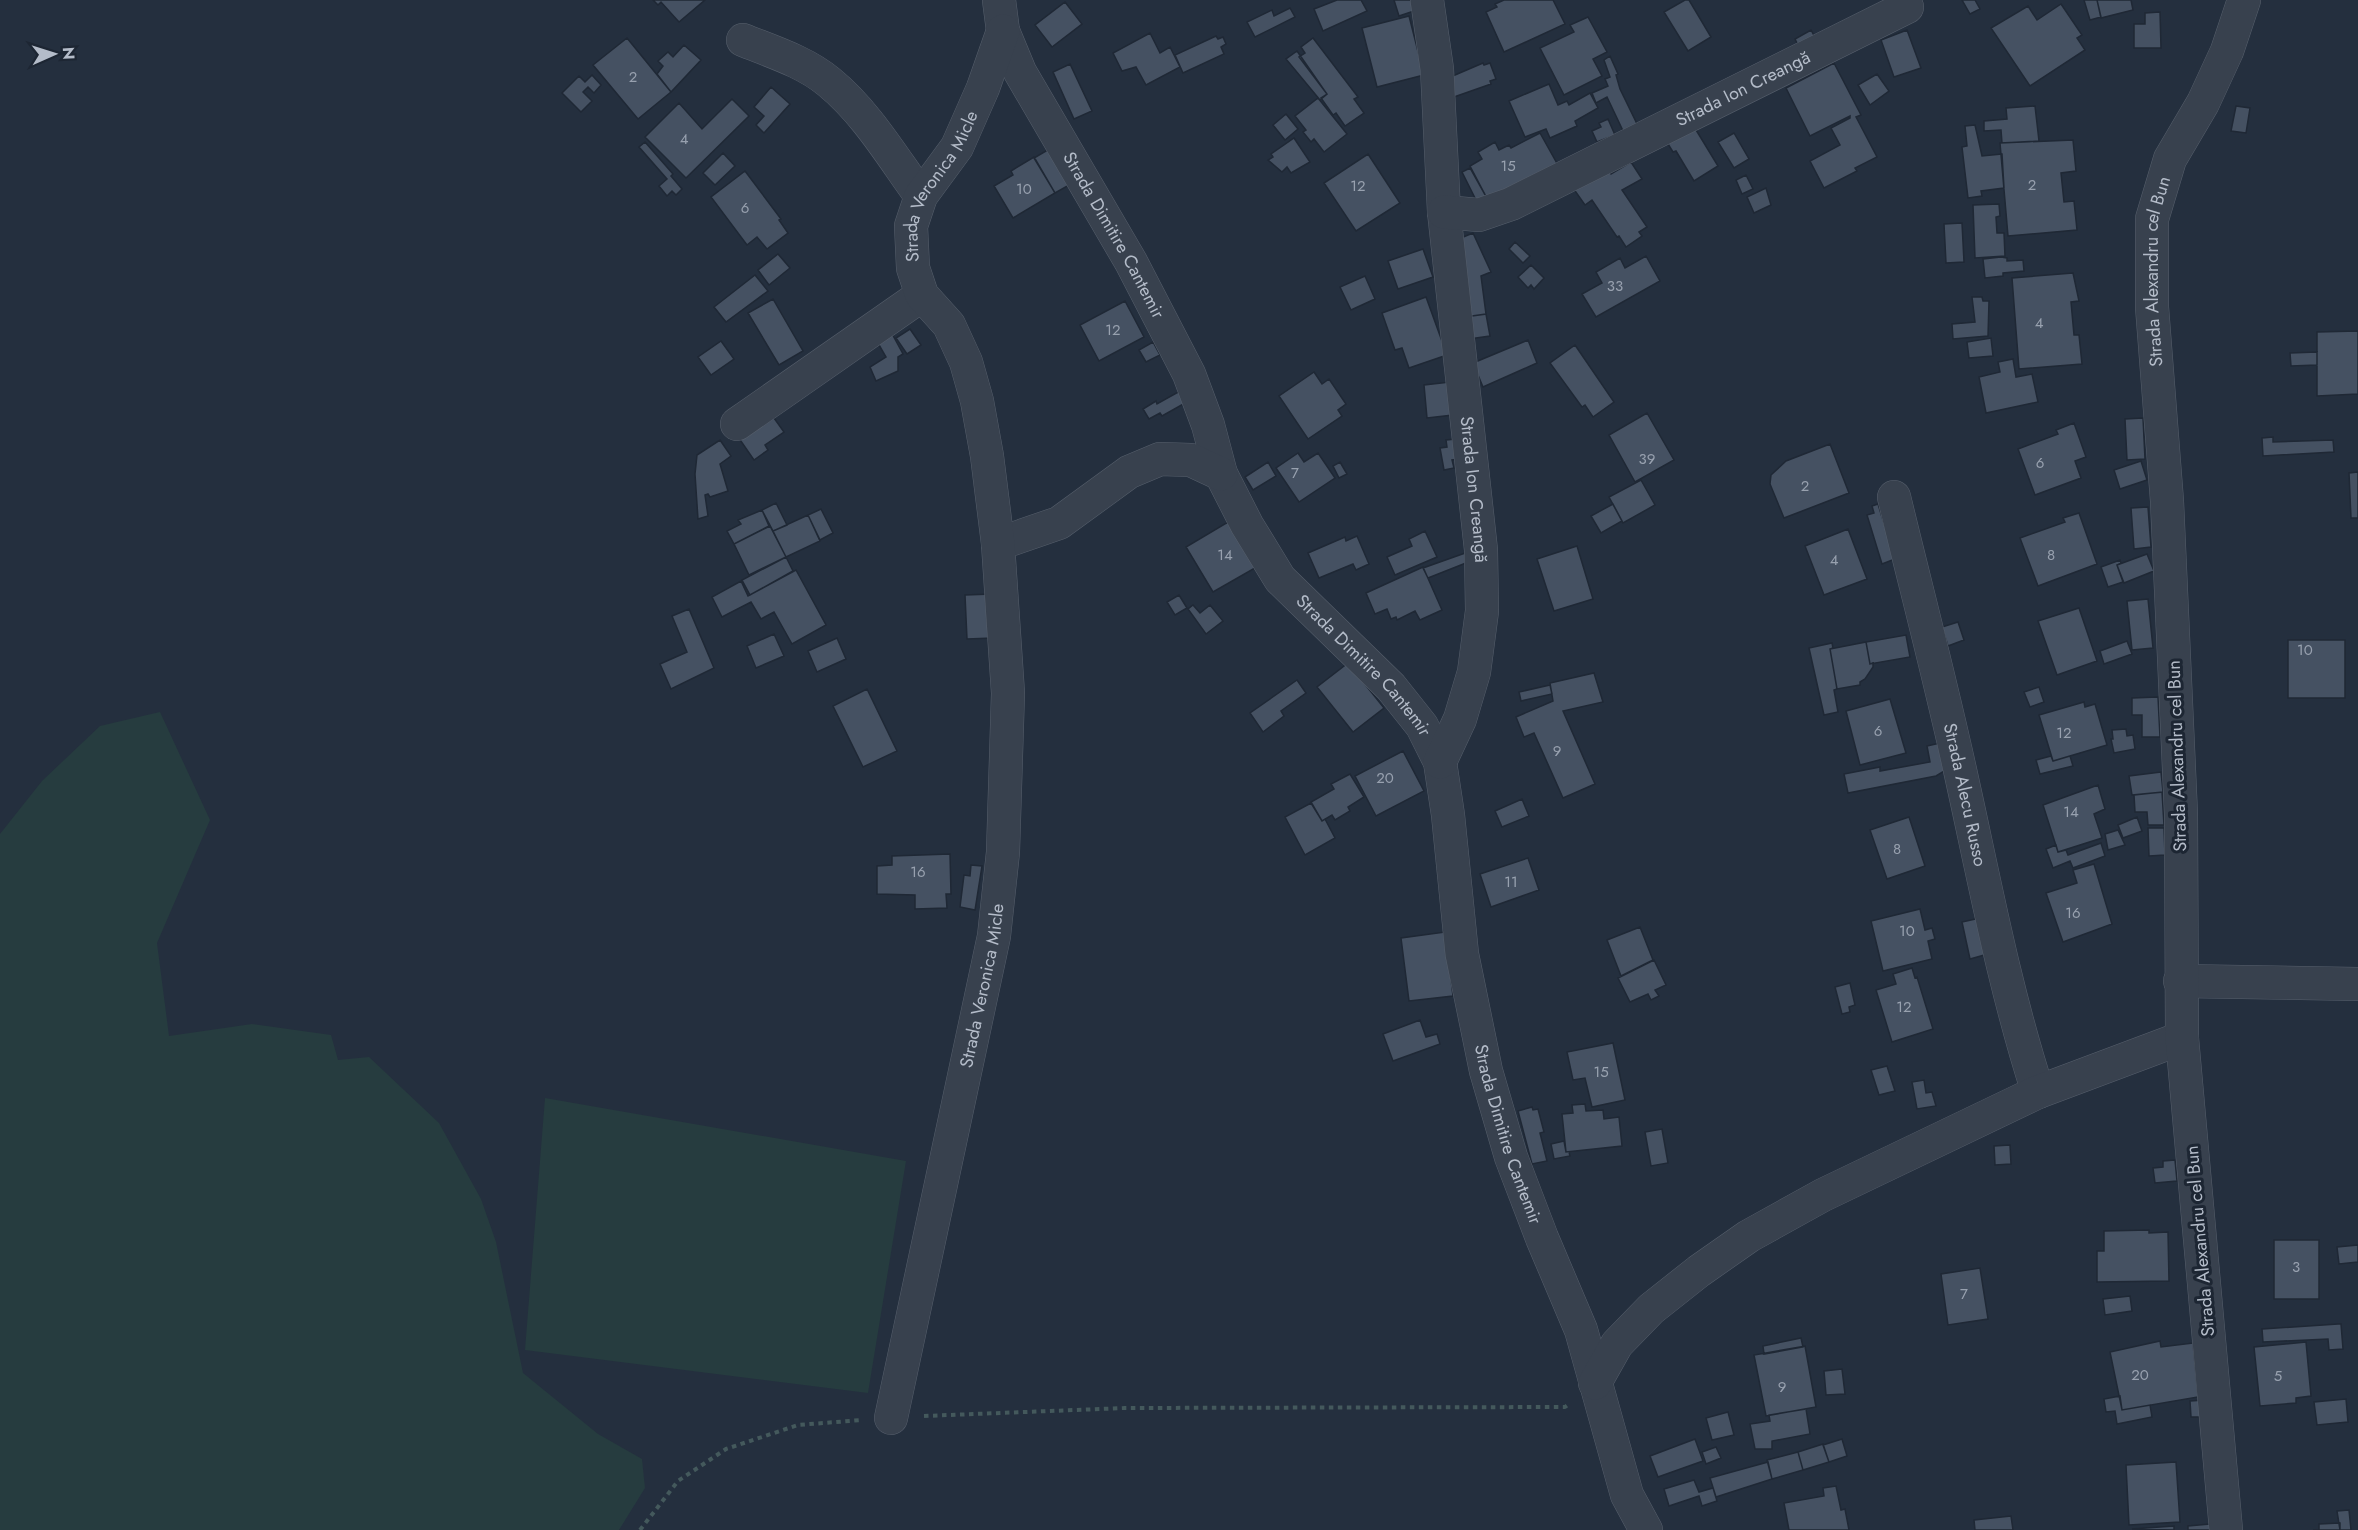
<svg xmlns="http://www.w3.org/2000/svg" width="2358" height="1530" viewBox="0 0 2358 1530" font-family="Jost,sans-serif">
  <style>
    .green { fill: #263c3f }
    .building { fill: #455162; stroke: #1f2835; stroke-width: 1.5 }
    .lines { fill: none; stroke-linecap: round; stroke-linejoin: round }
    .minor-casing { stroke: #565f6c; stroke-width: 34 }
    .path { stroke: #44595c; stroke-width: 4; stroke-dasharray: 4.5 4.5; stroke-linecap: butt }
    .minor { stroke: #38414e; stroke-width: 33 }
    .labels { text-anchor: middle; stroke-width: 6; stroke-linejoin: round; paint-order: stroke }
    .number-label { font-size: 15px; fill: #98a1af }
    .street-label { font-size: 18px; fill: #b4bcc9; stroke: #1d2633 }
  </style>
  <rect width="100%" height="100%" fill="#242f3e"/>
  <path class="green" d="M160 712 210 820 157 943 169 1036 252 1024 331 1035 338 1060 369 1057 439 1123 481 1199 496 1242 523 1373 598 1434 642 1459 645 1488 619 1530H0V834L42 781 100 726Z
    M545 1098 906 1161 868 1393 525 1350Z"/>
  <path class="building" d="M653 0H705L679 22 661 2 658 5Z
    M1337 0H1361L1367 11 1323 31 1314 9Z
    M1394 0H1411L1414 11 1399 16Z
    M1504 0H1553L1565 24 1504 52 1486 12 1497 7 1495 4Z
    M1685 0H1689L1711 37 1688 51 1664 12Z
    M1962 0H1975L1980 9 1970 14Z
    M2084 0H2097L2101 17 2090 20Z
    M2097 0H2131L2133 10 2101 18Z
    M1065 2 1082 24 1052 47 1035 25Z
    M2061 4 2082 35 2077 38 2085 50 2030 86 1991 28 2028 6 2037 20Z
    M1290 8 1295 17 1255 37 1247 22 1272 10 1274 16Z
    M2160 12 2161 48H2134V24H2145V13Z
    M1409 16 1424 75 1377 87 1362 28Z
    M1588 17 1607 52 1593 59 1602 76 1564 95 1540 48 1574 32 1570 25Z
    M1811 30 1817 41 1800 49 1795 39Z
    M1907 30 1921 68 1894 77 1881 40Z
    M1150 33 1160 53 1170 47 1180 67 1146 85 1136 67 1122 71 1113 53Z
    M1216 36 1218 39 1223 37 1226 44 1221 47 1224 54 1183 73 1175 55Z
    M627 38 671 92 638 119 593 65Z
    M1313 38 1358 97 1354 99 1364 113 1345 126 1336 113 1333 115 1321 98 1327 94 1299 57 1305 53 1301 47Z
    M684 45 701 60 671 92 657 74 663 66 658 61 668 52 673 57Z
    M1297 51 1327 94 1320 100 1286 59Z
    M1610 56 1618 74 1616 75 1620 89 1639 128 1625 135 1607 97 1596 103 1592 93 1608 86 1605 79 1610 77 1604 60Z
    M1483 63 1484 65 1490 63 1496 79 1490 81 1491 84 1454 97 1448 78Z
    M1834 63 1861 115 1856 117 1877 157 1855 168 1857 171 1824 188 1810 161 1840 145 1831 128 1850 118V116L1810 136 1786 88Z
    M1070 64 1092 111 1074 119 1053 72Z
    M1877 74 1889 91 1870 105 1858 85Z
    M592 75 601 85 594 93 588 87 583 92 592 101 581 112 562 93 579 76 585 82Z
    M1549 84 1558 105 1567 101 1569 105 1590 93 1598 108 1575 121 1577 126 1550 138 1546 129 1525 137 1509 101Z
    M771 87 790 104 764 133 756 125 764 116 754 107Z
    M1318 98 1347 134 1324 152 1314 139 1311 142 1303 132 1306 130 1295 116Z
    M732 99 749 116 686 178 645 137 679 103 702 129Z
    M2035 106 2039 141 2002 143 2001 130 1984 131V121L2007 119 2006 108Z
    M2236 106 2250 108 2246 133 2231 131Z
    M1286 114 1298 129 1285 140 1273 125Z
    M1608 119 1615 135 1597 142 1592 131 1601 127 1599 123Z
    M1690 120 1718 166 1694 181 1676 151 1673 152 1663 136Z
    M1975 125 1982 156 2002 154 2004 188 1981 191 1982 196 1968 198 1962 147 1967 146 1965 126Z
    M1540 133 1559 167 1490 204 1470 166 1482 159 1478 152 1495 142 1499 150 1509 145 1511 148Z
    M1734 133 1749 159 1734 168 1718 142Z
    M1294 138 1310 162 1291 173 1287 167 1282 172 1268 160 1273 157 1271 154Z
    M2073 140 2076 171 2061 173 2064 202 2074 201 2077 230 2008 236 2000 143Z
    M645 142 673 174 671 176 682 189 676 195 672 191 667 196 659 186 667 179 639 147Z
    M1051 148 1071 184 1055 193 1034 158Z
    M723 153 735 166 715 185 703 173Z
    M1368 154 1400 203 1356 231 1324 183Z
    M1034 157 1055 193 1013 218 994 186 1013 175 1011 171Z
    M1631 162 1642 179 1622 190 1647 227 1639 232 1642 236 1626 247 1619 236 1617 237 1592 200 1585 205 1573 188 1606 166 1611 174Z
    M1470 168 1489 202 1479 206 1462 172Z
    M745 171 781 219 779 220 788 233 767 249 757 237 747 245 711 197Z
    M1746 175 1753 189 1742 194 1736 180Z
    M1766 188 1771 205 1754 213 1747 197Z
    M1999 204 2000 216 1996 217 1997 233H2004L2005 256 1975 258 1973 205Z
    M1962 223 1964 262 1946 263 1944 224Z
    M1473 233 1491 272 1481 276 1486 314 1465 317 1451 242Z
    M1515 242 1530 256 1523 263 1509 249Z
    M1423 249 1433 277 1398 289 1388 261Z
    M778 254 790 268 769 285 758 270Z
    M1646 256 1660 281 1596 317 1582 294 1602 283 1596 272 1620 258 1625 268Z
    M2001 257 2007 258V261L2023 260 2024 271 2003 273V276L1985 278 1983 259Z
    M1531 265 1544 278 1534 289 1531 285 1528 288 1518 277Z
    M2073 273 2079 301 2071 302 2074 335H2079L2082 364 2019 369 2012 278Z
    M755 275 768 291 726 322 714 307Z
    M1365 276 1375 299 1351 310 1340 287Z
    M1426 297 1447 355 1409 368 1402 348 1395 350 1382 313Z
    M1972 297H1982L1983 301H1989L1988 336 1953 339 1952 324 1975 322Z
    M773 299 803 351 779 365 748 313Z
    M1125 301 1144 337 1099 361 1080 325Z
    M1486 314 1490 336 1469 339 1465 317Z
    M910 329 921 345 907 354 896 338Z
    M890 330 903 354 898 357V371L876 381 870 367 886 357 875 338Z
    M2358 331V394L2317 396V332Z
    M1991 338 1993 356 1969 358 1967 342Z
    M1528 340 1537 363 1483 387 1473 363Z
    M721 341 734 359 711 375 698 357Z
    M1153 342 1160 355 1146 362 1139 350Z
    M1575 345 1614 402 1593 417 1585 405 1582 407 1550 363Z
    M2317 352V365L2291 366 2290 353Z
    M2013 359 2016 377 2032 374 2038 402 1986 413 1979 377 2000 372 1998 362Z
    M1314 372 1322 384 1329 379 1346 404 1338 410 1342 416 1308 439 1279 396Z
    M1450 382 1453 415 1427 418 1424 385Z
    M1180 391 1187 402 1162 416 1160 413 1149 419 1143 409 1156 401 1157 404Z
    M769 411 784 432 765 445 768 450 754 460 736 434Z
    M1647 413 1674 460 1635 482 1609 435Z
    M2143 418 2145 459 2127 460 2125 419Z
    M2074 423 2086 457 2075 461 2081 478 2035 495 2018 449 2058 434 2056 430Z
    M2273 437V442L2333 440 2334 452 2263 456 2262 438Z
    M1456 439 1460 459 1452 460 1454 468 1444 470 1440 448 1447 447 1446 440Z
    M720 440 731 456 720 464 728 491 710 497 708 494 705 495 708 516 698 519 695 474 697 455Z
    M1830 444 1849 493 1784 518 1770 484 1771 475 1786 461Z
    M1298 453 1304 462 1318 453 1335 478 1299 502 1276 468Z
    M2141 461 2147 480 2120 489 2114 470Z
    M1268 462 1276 476 1253 490 1245 477Z
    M1340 462 1347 474 1339 478 1333 466Z
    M2358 472V518H2351L2349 473Z
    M1641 480 1655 505 1623 523 1609 497Z
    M776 503 787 525 773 531 762 510Z
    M1613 504 1622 521 1601 533 1591 516Z
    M1878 504 1895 559 1882 564 1867 515 1874 513 1872 506Z
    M2148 507 2151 547 2134 549 2131 508Z
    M821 509 833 533 820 540 808 515Z
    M762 510 769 526 734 544 727 531 741 524 738 520Z
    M2079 513 2097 564 2038 586 2020 538 2065 522 2063 518Z
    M808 515 820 541 786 557 773 531Z
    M1228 522 1255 568 1213 592 1186 547Z
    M770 526 786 557 749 575 734 544Z
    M1848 529 1867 579 1824 595 1805 546Z
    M1425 531 1437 557 1395 575 1387 557 1412 546 1409 539Z
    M1357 536 1369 564 1356 570 1353 564 1319 578 1308 553 1345 537 1346 541Z
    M1577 546 1593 599 1554 611 1537 559Z
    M1468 552 1471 561 1428 578 1423 568Z
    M2147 554 2154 571 2124 583 2117 565Z
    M786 557 793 571 750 595 742 580Z
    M2120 560 2121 563 2117 565 2123 582 2108 587 2101 567Z
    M1423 567 1442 610 1420 620 1415 611 1397 620 1396 617 1391 619 1387 609 1375 614 1366 593Z
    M796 570 826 625 792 644 774 612 761 619 751 602 722 617 712 597 741 581 748 596Z
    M992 594 993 638 967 639 965 595Z
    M1179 595 1187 608 1175 615 1167 602Z
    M2148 599 2153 648 2132 650 2127 601Z
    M1193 605 1200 613 1210 605 1223 621 1206 634 1188 609Z
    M2079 608 2097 661 2057 675 2038 621Z
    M689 609 714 668 671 689 660 664 687 652 672 616Z
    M1958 622 1964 640 1948 646 1942 627Z
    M774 634 784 656 756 668 747 646Z
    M1906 635 1910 657 1870 664 1866 642Z
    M837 638 846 659 817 672 808 651Z
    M2288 640H2345V698H2288Z
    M2127 641 2132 654 2104 664 2100 651Z
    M1866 642 1870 664 1873 663V667L1865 679 1860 682V685L1837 689 1830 649Z
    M1832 643 1833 648 1830 649 1837 689 1834 690 1838 712 1824 715 1809 648Z
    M1348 663 1384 708 1353 732 1317 687Z
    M1594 673 1603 702 1563 711 1595 784 1563 798 1534 733 1524 737 1516 717 1553 701 1550 683Z
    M1297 680 1306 693 1281 711 1284 716 1263 732 1250 713Z
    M1550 685 1552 694 1521 701 1519 692Z
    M2039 687 2044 702 2030 707 2024 692Z
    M867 689 897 751 863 767 833 706Z
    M2158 697 2160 737H2142V715H2132V698Z
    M1890 699 1906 753 1860 765 1846 711Z
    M2084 702 2085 707 2095 704 2107 745 2053 761 2039 715Z
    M2126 729 2127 736 2133 735 2135 749 2114 753 2111 739H2113L2112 730Z
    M1940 743 1946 770 1936 776 1848 793 1844 774 1880 767V771L1930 762 1927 746Z
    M1403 751 1424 791 1376 816 1355 776Z
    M2051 756 2053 761 2070 756 2073 766 2040 774 2036 760Z
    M2161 772 2163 792 2132 795 2129 776Z
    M1350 774 1364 797 1348 807 1350 811 1335 820 1332 815 1322 821 1311 802 1334 789 1331 784Z
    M2098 785 2105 809 2094 814 2102 838 2058 852 2043 805Z
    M2162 792 2164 825H2148L2147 812H2135L2134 795Z
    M1522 799 1529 816 1502 827 1495 811Z
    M1311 803 1322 821 1325 819 1335 838 1305 855 1285 817Z
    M1909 817 1925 866 1887 879 1870 830Z
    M2137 817 2142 831 2123 838 2118 825Z
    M2148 828H2164L2165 855 2149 856Z
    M2118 830 2125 845 2108 850 2105 834Z
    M2101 843 2105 856 2073 868 2070 861 2053 868 2046 849 2056 845 2058 852 2066 850 2068 855Z
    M950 854 951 894H946L947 908 915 909V895L877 894V866L892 865V856Z
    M1528 858 1539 890 1491 907 1480 874Z
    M2094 864 2112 924 2063 942 2046 893 2077 883 2073 870Z
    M971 865 982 866 975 910 960 907 964 875 970 876Z
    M1920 909 1925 930 1932 928 1935 939 1928 941 1932 959 1883 971 1871 921Z
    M1980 918 1988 954 1970 959 1962 922Z
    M1640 927 1653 960 1621 976 1607 940Z
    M1445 932 1453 996 1409 1001 1401 938Z
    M1654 960 1666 985 1655 990 1659 996 1651 1000 1648 994 1630 1002 1618 978Z
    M1912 968 1915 978 1917 977 1933 1029 1892 1042 1876 990 1896 984 1893 974Z
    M1850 983 1855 1005 1849 1007 1850 1012 1842 1014 1835 987Z
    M1420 1020 1426 1037 1437 1034 1440 1044 1393 1061 1383 1034Z
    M1613 1043 1625 1100 1592 1107 1585 1078 1573 1080 1567 1052Z
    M1887 1066 1895 1091 1879 1095 1871 1070Z
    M1924 1080 1926 1093 1932 1092 1936 1106 1917 1109 1912 1082Z
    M1585 1104 1586 1111 1603 1110 1604 1119 1619 1117 1622 1146 1566 1152 1562 1114 1573 1113 1572 1105Z
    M1532 1107 1533 1110 1538 1109 1544 1132 1540 1133 1547 1161 1532 1164 1518 1111Z
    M1662 1129 1668 1163 1651 1166 1645 1132Z
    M1564 1141 1566 1152H1569L1570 1156 1554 1159 1551 1144Z
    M2010 1145 2011 1164 1995 1165 1994 1146Z
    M2175 1160 2177 1181 2155 1183 2153 1168 2163 1167V1161Z
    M2149 1230V1233L2168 1232 2169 1281 2097 1282V1251H2104V1231Z
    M2274 1240H2319V1299H2274Z
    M2358 1245V1262L2339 1264 2337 1247Z
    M1980 1268 1988 1319 1948 1325 1941 1274Z
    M2130 1296 2132 1311 2105 1315 2103 1299Z
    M2338 1324H2341L2343 1349 2329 1350 2328 1339 2263 1342 2262 1329Z
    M1801 1338 1803 1347 1764 1354 1763 1346Z
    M2160 1341 2161 1347 2193 1343 2198 1397 2122 1410 2110 1352Z
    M2306 1342 2311 1396 2296 1398V1403L2260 1406 2254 1347Z
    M1805 1346 1816 1407 1766 1416 1754 1355Z
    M1842 1369 1845 1394 1826 1395 1824 1371Z
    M2120 1396 2122 1410 2150 1405 2152 1417 2117 1424 2115 1411 2106 1412 2104 1399Z
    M2346 1399 2348 1422 2317 1425 2314 1402Z
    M2205 1400 2206 1417H2191L2190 1401Z
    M1806 1409 1810 1434 1772 1441V1449H1755L1750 1424 1770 1421 1769 1415Z
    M1728 1412 1734 1435 1712 1440 1706 1418Z
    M1695 1439 1703 1461 1658 1477 1650 1456Z
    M1842 1439 1847 1456 1829 1462 1823 1445Z
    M1823 1444 1829 1462 1803 1470 1798 1452Z
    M1716 1447 1721 1458 1706 1464 1702 1452Z
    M1798 1452 1803 1470 1772 1479 1767 1460Z
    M1768 1462 1772 1479 1716 1497 1710 1478Z
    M2176 1462 2180 1522 2129 1525 2126 1465Z
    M1694 1480 1699 1492 1713 1488 1717 1501 1702 1506 1699 1496 1669 1506 1664 1489Z
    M1836 1486 1841 1510 1845 1509 1849 1530H1789L1784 1503 1824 1496 1823 1488Z
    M2349 1510 2351 1530H2340L2337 1511Z
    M2011 1516 2013 1530H1975L1974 1520Z
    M2340 1523V1530H2313H2319V1524Z
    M2210 1524V1530H2188V1526Z
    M2174 1526V1530L2132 1529Z"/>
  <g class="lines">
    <defs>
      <g id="minor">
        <path id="s1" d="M999 0 1003 31 1020 72 1131 262 1189 374 1208 425 1221 474 1247 525 1280 579 1391 687 1422 726 1440 762 1448 815 1462 954 1486 1071 1511 1157 1542 1238 1581 1330 1627 1495 1646 1530"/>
        <path id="s2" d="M1427 0 1437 69 1444 212 1481 550 1482 611 1474 672 1460 719 1440 762"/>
        <path d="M743 40C773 52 805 62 829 82 867 113 893 158 921 196"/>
        <path id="s3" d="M1444 212 1479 215 1511 204 1907 7"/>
        <path d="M737 424 922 295"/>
        <path id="s4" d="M1894 497C1916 588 1940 679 1960 770 1984 878 2004 987 2038 1092"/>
        <path d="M998 544 1059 523 1129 472 1160 459 1191 460 1221 474"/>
        <path d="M2180 981 2358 984"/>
        <path d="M1595 1383 1617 1344 1651 1309 1699 1271 1749 1236 1823 1195 2038 1092 2182 1038"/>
        <path id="s5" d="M891 1418 994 936 1003 852 1008 693 998 544 987 456 977 401 966 362 949 325 922 295 913 268 911 226 921 196 957 147 983 88 1003 31"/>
        <path id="s6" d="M2226 1530 2182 1038 2181 814 2167 501 2152 307V219L2170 159 2203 103 2227 51 2244 0"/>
      </g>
    </defs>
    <use href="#minor" class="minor-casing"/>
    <path class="path" d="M924 1416 1125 1408 1565 1407 1569 1404
      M640 1530 678 1481 726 1449 798 1425 862 1420"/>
    <use href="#minor" class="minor"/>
  </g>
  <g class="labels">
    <g class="number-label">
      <text x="633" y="82">2</text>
      <text x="684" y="144">4</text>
      <text x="1508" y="171">15</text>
      <text x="2032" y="190">2</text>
      <text x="1358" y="191">12</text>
      <text x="1024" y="194">10</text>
      <text x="745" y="213">6</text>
      <text x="1615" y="291">33</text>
      <text x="2039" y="328">4</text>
      <text x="1113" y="335">12</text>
      <text x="1647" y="464">39</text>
      <text x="2040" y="468">6</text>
      <text x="1295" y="478">7</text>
      <text x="1805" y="491">2</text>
      <text x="1225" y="560">14</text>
      <text x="2051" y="560">8</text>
      <text x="1834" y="565">4</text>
      <text x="2305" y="655">10</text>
      <text x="1878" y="736">6</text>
      <text x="2064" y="738">12</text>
      <text x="1557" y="756">9</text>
      <text x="1385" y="783">20</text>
      <text x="2071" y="817">14</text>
      <text x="1897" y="854">8</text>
      <text x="918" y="877">16</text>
      <text x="1511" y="887">11</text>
      <text x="2073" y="918">16</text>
      <text x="1907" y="936">10</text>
      <text x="1904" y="1012">12</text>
      <text x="1601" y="1077">15</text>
      <text x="2296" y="1272">3</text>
      <text x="1964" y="1299">7</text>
      <text x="2140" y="1380">20</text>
      <text x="2278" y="1381">5</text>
      <text x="1782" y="1392">9</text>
    </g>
    <g class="street-label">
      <text dy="6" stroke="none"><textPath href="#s3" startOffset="328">Strada Ion Creangă</textPath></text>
      <text dy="6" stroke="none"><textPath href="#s5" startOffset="1270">Strada Veronica Micle</textPath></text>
      <text dy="6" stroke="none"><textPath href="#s1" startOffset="264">Strada Dimitire Cantemir</textPath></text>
      <text dy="6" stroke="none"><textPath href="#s6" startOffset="1262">Strada Alexandru cel Bun</textPath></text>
      <text dy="6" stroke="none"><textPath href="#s2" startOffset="492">Strada Ion Creangă</textPath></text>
      <text dy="6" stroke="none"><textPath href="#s1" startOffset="768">Strada Dimitire Cantemir</textPath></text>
      <text transform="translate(2177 756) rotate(-92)" y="6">Strada Alexandru cel Bun</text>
      <text dy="6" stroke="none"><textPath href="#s4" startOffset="306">Strada Alecu Russo</textPath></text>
      <text dy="6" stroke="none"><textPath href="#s5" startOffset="442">Strada Veronica Micle</textPath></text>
      <text dy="6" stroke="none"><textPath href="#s1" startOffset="1272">Strada Dimitire Cantemir</textPath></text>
      <text transform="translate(2200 1241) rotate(-95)" y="6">Strada Alexandru cel Bun</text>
    </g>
  </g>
  <g transform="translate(54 54) rotate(87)" stroke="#1d2633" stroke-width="4.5" paint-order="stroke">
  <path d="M0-4.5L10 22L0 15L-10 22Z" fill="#b4bcc9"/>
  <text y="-9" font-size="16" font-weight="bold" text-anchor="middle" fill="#b4bcc9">N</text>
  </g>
</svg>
